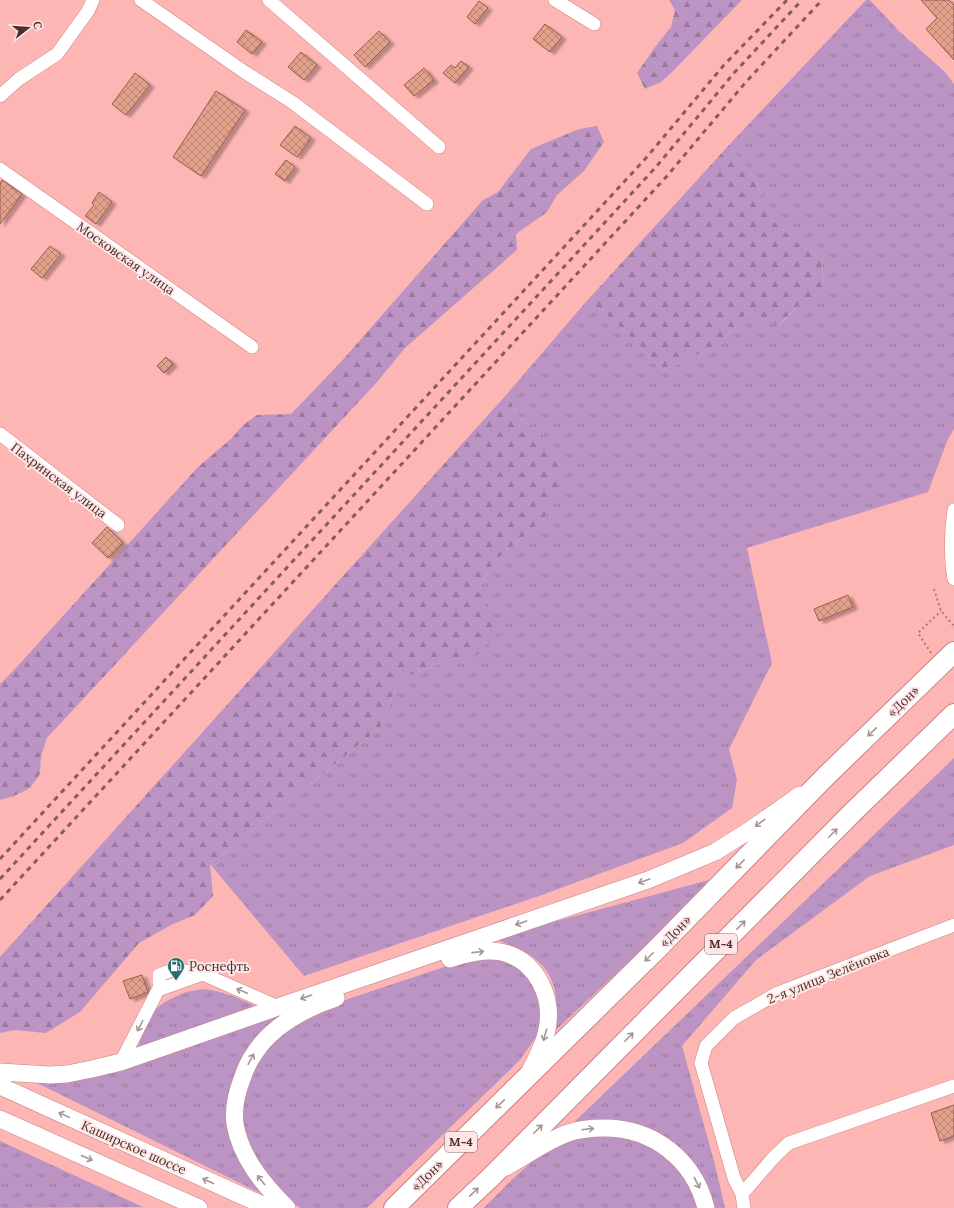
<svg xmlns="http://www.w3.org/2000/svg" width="954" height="1208" viewBox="0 0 954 1208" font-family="Lora,serif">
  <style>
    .grass { fill: url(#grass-tufts) }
    .forest { fill: url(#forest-firs) }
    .building { fill: url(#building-cross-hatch); stroke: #985d49; filter: url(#shadow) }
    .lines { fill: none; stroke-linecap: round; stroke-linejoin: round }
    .minor-casing { stroke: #c78383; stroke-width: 14 }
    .major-casing { stroke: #c78383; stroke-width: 18 }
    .highway-casing { stroke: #c78383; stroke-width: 22 }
    .path { stroke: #ac7777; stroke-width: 2; stroke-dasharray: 2 3; stroke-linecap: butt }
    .minor { stroke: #fff; stroke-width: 13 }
    .major { stroke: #fff; stroke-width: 17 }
    .highway { stroke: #fff; stroke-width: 20 }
    .rail { stroke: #885c5c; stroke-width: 3; stroke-dasharray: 5 5; stroke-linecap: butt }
    .oneway { stroke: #a49696 }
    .labels { text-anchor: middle; stroke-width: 4; stroke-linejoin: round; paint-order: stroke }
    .shield { fill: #fde6e5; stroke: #806464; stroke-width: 1 }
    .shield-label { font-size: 12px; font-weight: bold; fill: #4a2d2d }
    .street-label { font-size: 13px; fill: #4a2d2d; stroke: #fde6e5 }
    .poi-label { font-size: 13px; fill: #4a2d2d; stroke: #fde6e5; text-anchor: start }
  </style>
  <defs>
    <pattern id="grass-tufts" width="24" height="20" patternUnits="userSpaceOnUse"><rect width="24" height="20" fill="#bb94c4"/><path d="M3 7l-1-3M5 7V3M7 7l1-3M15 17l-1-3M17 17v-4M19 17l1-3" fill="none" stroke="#9a79a0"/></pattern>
    <pattern id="forest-firs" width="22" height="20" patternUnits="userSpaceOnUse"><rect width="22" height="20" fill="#bb94c4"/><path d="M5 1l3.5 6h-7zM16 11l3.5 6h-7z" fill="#9a79a0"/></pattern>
    <pattern id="building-cross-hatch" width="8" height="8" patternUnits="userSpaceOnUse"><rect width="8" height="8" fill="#e2a18b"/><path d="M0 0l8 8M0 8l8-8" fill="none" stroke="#b98472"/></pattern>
    <filter id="shadow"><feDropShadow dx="4.5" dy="2.5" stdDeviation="1" flood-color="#0004"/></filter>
  </defs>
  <rect width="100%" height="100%" fill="#feb6b5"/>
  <path class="grass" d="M866 0H870L899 31 945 72 954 84V429L948 439 928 492 747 548 772 663 729 749 737 780 732 808 683 843 539 896 304 976 210 864 380 728 399 680 450 659H473L479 590 494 562 541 521 538 431 518 417 507 394 585 303 603 311 640 346 662 371 720 344 747 312 780 325 801 303 824 289 822 256 803 248 773 221 755 179 729 145Z
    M954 758V845L870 876 756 960 682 1046 714 1161 725 1208H713L680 1149 570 1126Z
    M709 880 644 947 556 1030C556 1020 556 1009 556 999 553 961 523 950 493 938Z
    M468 959H509L538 985 541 1030 519 1061 367 1208H301L294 1204 276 1189 249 1148 241 1113 245 1084 270 1043 315 1013 348 999Z
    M205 989C224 992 240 998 257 1007L137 1049C142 1037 147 1020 156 1009 169 997 188 990 205 989Z
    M289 1012 228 1113 270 1198 35 1082Z
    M594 1134 643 1140 683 1169 701 1208H484C505 1186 536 1154 564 1141 573 1137 584 1136 594 1134Z
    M0 1141 143 1207 0 1208Z"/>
  <path class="forest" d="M669 0H742L673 71 661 82 645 89 637 73 658 43 671 27 675 10Z
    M597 126 604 142 584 171 557 195 547 212 516 234 517 250 405 348 377 382 47 738 41 756 40 774 30 788 14 796 0 800V684L14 670 198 467 232 438 243 425 257 415 291 414 340 363 483 200 498 192 531 149 579 129Z
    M729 145 755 179 773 221 803 248 822 256 824 289 801 303 779 325 747 312 720 344 662 371 640 346 603 311 585 303Z
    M507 394 518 417 538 431 563 459 558 496 541 521 494 562 479 590 497 634 473 659H450L399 680 380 728 210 864 213 896 195 915 173 924 139 943 80 1012 46 1033 15 1030 0 1033V957Z"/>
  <path class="building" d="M921 0H949L954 5V60L926 29 937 18Z
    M479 1 488 8 475 24 467 17Z
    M545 24 562 37 550 52 533 39Z
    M246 30 262 42 252 54 237 42Z
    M379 31 390 42 365 67 354 55Z
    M301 52 317 65 304 80 288 67Z
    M461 61 469 67 455 83 443 73 451 65 455 68Z
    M424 68 434 80 414 96 404 85Z
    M135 73 150 85 126 115 112 104Z
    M216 91 245 110 201 176 173 157Z
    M295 126 311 138 297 157 280 145Z
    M286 160 295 167 285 181 275 174Z
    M2 180 22 194 0 224V184Z
    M99 192 112 202 96 224 85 216 94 205 92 203Z
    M50 246 61 254 42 278 31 269Z
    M166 357 173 364 164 373 157 366Z
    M107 527 123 543 108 558 92 543Z
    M848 595 853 607 819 621 814 609Z
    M142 975 148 992 130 999 123 981Z
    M954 1105V1136L940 1141 931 1113Z"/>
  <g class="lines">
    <defs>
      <path id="minor" d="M141 0 243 71 292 102 427 204
        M269 0 439 147
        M555 0 594 24
        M0 96 19 79 57 54 88 11 93 0
        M0 169 252 347
        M0 434 118 525
        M954 510C951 533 950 556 954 579
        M159 984V975L176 969 194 973
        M121 1062 158 990 203 974 278 1007
        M742 1194 774 1157 789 1143 954 1086
        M744 1208 742 1194 734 1178 701 1063 706 1046 734 1018 778 993 954 925"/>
      <path id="major" d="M450 959C466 954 484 949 501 952 538 960 555 1000 546 1034 543 1047 536 1059 530 1071
        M0 1072 50 1075 67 1074 92 1069 121 1062 278 1007 648 880 715 852 750 830 800 795
        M0 1086 269 1208
        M0 1119 199 1208
        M506 1167C526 1156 546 1141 568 1133 580 1129 592 1128 604 1128 654 1128 694 1160 706 1208
        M287 1208C263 1184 241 1158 235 1124 233 1109 237 1092 242 1079 245 1070 249 1061 254 1054 271 1026 306 1008 336 998"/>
      <path id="highway" d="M394 1208 657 949 826 776 954 652
        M458 1208 491 1177 853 812 954 714"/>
    </defs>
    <use href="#minor" class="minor-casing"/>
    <use href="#major" class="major-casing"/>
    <use href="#highway" class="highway-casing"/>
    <path class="path" d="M934 589 941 611 954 626
      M931 653 918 633 941 611"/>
    <use href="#minor" class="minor"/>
    <use href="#major" class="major"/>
    <use href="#highway" class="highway"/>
    <path class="rail" d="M0 859 646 158 724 65 787 0
      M0 879 656 167 734 73 802 0
      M0 900 667 176 745 83 822 0"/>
  </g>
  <defs><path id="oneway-shaft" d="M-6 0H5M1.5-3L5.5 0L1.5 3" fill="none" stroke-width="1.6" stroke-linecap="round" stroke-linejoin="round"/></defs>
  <g class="oneway">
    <use href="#oneway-shaft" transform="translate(872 732) rotate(136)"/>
    <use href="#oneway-shaft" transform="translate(760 823) rotate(144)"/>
    <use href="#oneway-shaft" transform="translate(833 833) rotate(-45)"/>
    <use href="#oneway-shaft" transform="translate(740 864) rotate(134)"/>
    <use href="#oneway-shaft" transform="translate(644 881) rotate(160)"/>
    <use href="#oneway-shaft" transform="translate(521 923) rotate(161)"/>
    <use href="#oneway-shaft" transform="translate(741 925) rotate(-45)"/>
    <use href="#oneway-shaft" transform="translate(478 952) rotate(-6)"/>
    <use href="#oneway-shaft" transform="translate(649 957) rotate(135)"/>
    <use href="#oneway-shaft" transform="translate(242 991) rotate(-157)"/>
    <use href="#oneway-shaft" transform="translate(306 997) rotate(161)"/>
    <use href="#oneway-shaft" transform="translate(140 1026) rotate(117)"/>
    <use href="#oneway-shaft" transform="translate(545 1035) rotate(106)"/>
    <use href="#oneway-shaft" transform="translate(629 1037) rotate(-45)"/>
    <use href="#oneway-shaft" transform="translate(251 1059) rotate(-62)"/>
    <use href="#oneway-shaft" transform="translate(500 1104) rotate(136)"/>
    <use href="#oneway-shaft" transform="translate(64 1115) rotate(-155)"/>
    <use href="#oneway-shaft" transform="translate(538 1129) rotate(-45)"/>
    <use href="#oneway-shaft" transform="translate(588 1129) rotate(-7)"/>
    <use href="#oneway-shaft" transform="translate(87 1158) rotate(24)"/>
    <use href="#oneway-shaft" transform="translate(261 1180) rotate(-129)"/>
    <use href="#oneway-shaft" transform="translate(208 1181) rotate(-156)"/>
    <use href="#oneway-shaft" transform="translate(697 1183) rotate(63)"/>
    <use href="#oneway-shaft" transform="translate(474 1192) rotate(-44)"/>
  </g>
  <defs>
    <symbol id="fuel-pin" viewBox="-11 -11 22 30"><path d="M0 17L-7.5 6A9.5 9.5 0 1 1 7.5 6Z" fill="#226e72" stroke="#fde6e5"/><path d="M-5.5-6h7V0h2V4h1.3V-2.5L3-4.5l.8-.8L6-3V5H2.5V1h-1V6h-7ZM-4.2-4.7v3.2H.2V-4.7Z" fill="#fff"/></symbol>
  </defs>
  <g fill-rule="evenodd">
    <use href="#fuel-pin" x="166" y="956" width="20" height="27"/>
  </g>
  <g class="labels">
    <g class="shield">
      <rect x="705" y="934" width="32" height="20" rx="3"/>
      <rect x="445" y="1132" width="32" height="20" rx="3"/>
    </g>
    <g class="shield-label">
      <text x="721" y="948">М-4</text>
      <text x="461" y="1146">М-4</text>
    </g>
    <g class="street-label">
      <text transform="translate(126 258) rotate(35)" y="5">Московская улица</text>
      <text transform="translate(59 480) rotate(37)" y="5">Пахринская улица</text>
      <text transform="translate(903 701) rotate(-44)" y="5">«Дон»</text>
      <text transform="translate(675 931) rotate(-46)" y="5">«Дон»</text>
      <text transform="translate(828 975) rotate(-22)" y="5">2-я улица Зелёновка</text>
      <text transform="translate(134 1147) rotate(24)" y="5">Каширское шоссе</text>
      <text transform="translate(427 1175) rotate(-44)" y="5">«Дон»</text>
    </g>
    <g class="poi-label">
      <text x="189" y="971">Роснефть</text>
    </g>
  </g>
  <g transform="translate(28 28) rotate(73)" stroke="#fde6e5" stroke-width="3" paint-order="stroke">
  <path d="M0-3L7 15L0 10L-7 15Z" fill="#4a2d2d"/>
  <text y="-6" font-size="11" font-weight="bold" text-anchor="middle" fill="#4a2d2d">С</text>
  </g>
</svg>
